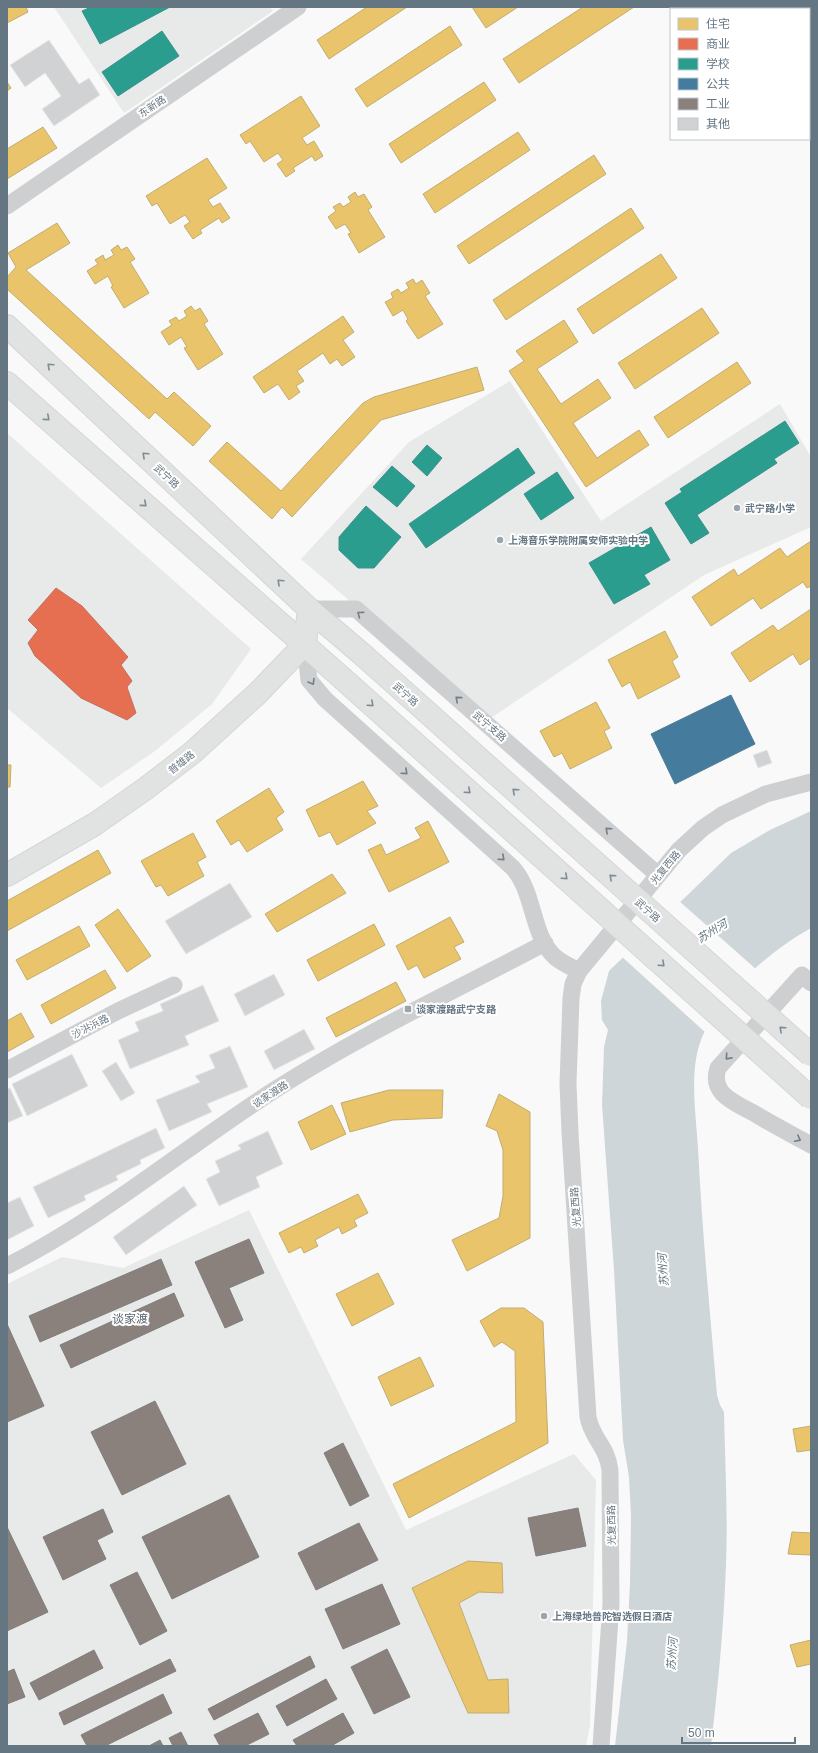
<svg xmlns="http://www.w3.org/2000/svg" width="818" height="1753" viewBox="0 0 818 1753" font-family="Helvetica,'Noto Sans SC',sans-serif">
  <style>
    .built { fill: #e8e9e9 }
    .water { fill: #ced6d9 }
    .pier { fill: #f9f9f9 }
    .homes { fill: #e9c46a; stroke: #c1ad72 }
    .shops { fill: #e76f51; stroke: #c07160 }
    .schools { fill: #2a9d8f; stroke: #3c918b }
    .public { fill: #457b9d; stroke: #4f7a95 }
    .industry { fill: #8a817c; stroke: #7f7e7e }
    .building { fill: #d0d2d3; stroke: #e8e8e8 }
    .lines { fill: none; stroke-linecap: round; stroke-linejoin: round }
    .secondary-casing { stroke: #d5d6d7; stroke-width: 24 }
    .primary-casing { stroke: #d5d6d7; stroke-width: 24 }
    .minor { stroke: #cecfd0; stroke-width: 17 }
    .secondary { stroke: #e1e2e2; stroke-width: 22 }
    .primary { stroke: #e1e2e2; stroke-width: 22 }
    .primary-bridge-casing { stroke: #d5d6d7; stroke-width: 24; stroke-linecap: butt }
    .primary-bridge { stroke: #e1e2e2; stroke-width: 22 }
    .oneway { stroke: #7e8c96 }
    .oneway2 { stroke: #707f8b }
    .poi-dot { fill: #99a4ac; stroke: #fff; stroke-width: 1.5 }
    .labels { text-anchor: middle; stroke-width: 4; stroke-linejoin: round; paint-order: stroke }
    .street-label { font-size: 10px; fill: #657683; stroke: #fff }
    .poi-label { font-size: 10px; font-weight: bold; fill: #657683; stroke: #fff; text-anchor: start }
    .water-label { font-size: 11px; font-style: italic; fill: #60757c; stroke: #fff }
    .quarter-label { font-size: 12px; fill: #57646e; stroke: #fff }
  </style>
  <rect width="100%" height="100%" fill="#f9f9f9"/>
  <path class="built" d="M54 7H270L273 11 124 113Z
    M510 381 601 521 780 404 811 457V527L704 575 488 720 301 559 409 442Z
    M7 433 251 649 212 704 155 751 101 788 7 708Z
    M249 1210 406 1530 574 1454 596 1480 590 1725 586 1746H7V1284L62 1257 123 1268Z"/>
  <path class="water" d="M811 811V928C770 951 718 995 701 1040 689 1071 696 1115 698 1148 702 1230 710 1312 717 1395L720 1405 724 1412C725 1463 728 1514 726 1564 724 1625 718 1686 711 1746H615L627 1641 630 1583 631 1516 629 1477 623 1440 614 1270 602 1105 604 1047 608 1030 602 1020 601 1001 609 971 731 853 770 830Z"/>
  <path class="pier" d="M678 900 757 970 734 991 719 1009 706 1033 621 956Z"/>
  <path class="homes" d="M7 7H26L28 12 7 23Z
    M367 7H407L329 59 317 40Z
    M472 7H518L486 28Z
    M583 7H634L519 83 503 59Z
    M450 26 462 45 367 107 355 89Z
    M7 82 11 88 7 91Z
    M484 82 496 100 401 163 389 144Z
    M301 96 320 126 302 138 307 145 314 141 323 156 315 161 312 156 293 168 295 171 286 177 277 164 283 160 278 153 264 162 250 141 246 144 240 135Z
    M43 127 57 148 7 179V149Z
    M518 132 530 150 435 213 423 194Z
    M594 155 606 174 469 264 457 246Z
    M207 158 227 188 208 200 213 207 220 203 230 218 222 223 219 218 200 230 202 233 193 239 184 226 190 222 185 215 170 224 157 203 152 206 146 196Z
    M355 192 358 197 364 194 372 207 368 210 385 237 359 253 348 234 351 233 345 224 336 229 328 217 336 211 333 207 340 203 343 207 351 202 348 197Z
    M631 208 644 228 506 320 493 300Z
    M57 223 70 243 26 270 167 399 174 392 211 426 193 446 155 412 149 419 7 289V277L16 267 8 253Z
    M118 245 121 250 127 247 135 259 130 262 149 293 124 308 111 287 113 286 108 276 95 284 87 271 98 264 95 260 103 255 105 260 114 255 111 250Z
    M661 254 677 278 593 334 577 309Z
    M413 279 416 284 422 280 430 293 425 296 443 324 418 339 406 321 408 319 403 310 393 316 385 302 393 298 391 293 398 289 401 293 409 288 406 283Z
    M191 306 195 311 200 308 208 321 204 324 223 354 198 370 184 348 187 347 181 337 169 345 161 332 172 325 169 321 176 317 179 321 187 316 184 311Z
    M702 308 719 333 635 389 618 363Z
    M343 316 354 332 343 340 355 357 342 366 337 359 330 364 323 353 297 371 304 381 296 386 300 392 289 400 278 384 264 393 253 377Z
    M564 320 578 342 537 369 561 404 598 379 611 398 573 423 597 458 639 430 649 445 586 487 509 371 524 361 516 351Z
    M737 362 751 383 668 438 654 417Z
    M477 367 484 390 381 420 292 517 282 507 272 519 209 461 227 442 281 491 363 403 374 397Z
    M811 541V586L807 588 803 582 761 609 753 598 711 626 692 597 734 569 738 576 780 548 787 557Z
    M811 609V658L800 665 793 654 750 682 731 653 773 625 778 631Z
    M665 631 678 657 672 661 680 677 638 699 630 682 622 687 608 660Z
    M596 702 610 728 604 731 612 748 570 769 562 753 554 757 540 731Z
    M7 765H11L10 787H7Z
    M363 781 378 806 367 811 376 823 337 845 330 832 319 837 306 810Z
    M269 788 284 812 276 818 283 830 247 852 239 840 231 845 216 821Z
    M428 821 449 862 389 892 368 850 381 844 386 855 421 838 415 828Z
    M193 833 206 857 197 862 204 876 168 896 161 885 156 887 141 861Z
    M98 850 111 873 7 931V901Z
    M332 874 346 893 277 932 265 914Z
    M118 909 151 956 127 972 95 925Z
    M450 917 464 942 454 947 461 959 424 978 417 965 408 970 396 946Z
    M374 924 385 945 318 981 307 960Z
    M79 926 90 946 27 980 16 960Z
    M105 970 116 988 51 1024 41 1005Z
    M396 982 406 1001 336 1037 326 1018Z
    M21 1013 34 1037 7 1052V1021Z
    M389 1090H443L442 1118 393 1120 350 1132 341 1103Z
    M499 1094 530 1112V1238L467 1271 452 1240 499 1218 503 1196V1150L497 1131 486 1126Z
    M332 1105 346 1134 311 1150 298 1122Z
    M358 1194 368 1213 354 1220 357 1226 342 1234 339 1227 315 1240 318 1246 304 1253 301 1247 289 1253 279 1233Z
    M378 1273 394 1304 352 1326 336 1294Z
    M501 1308H524L543 1322 548 1443 409 1518 393 1484 516 1422 515 1351 502 1342 494 1347 480 1321Z
    M420 1357 434 1386 391 1406 378 1377Z
    M811 1426V1450L797 1452 793 1429Z
    M792 1532 811 1533V1555L788 1554Z
    M468 1561 502 1563 503 1593 479 1592 459 1603 488 1680 508 1679 509 1713H468L412 1588Z
    M811 1640V1664L797 1667 790 1645Z"/>
  <path class="shops" d="M56 588 82 606 128 657 121 665 132 681 127 687 136 713 127 720 81 698 35 656 28 643 38 630 28 620Z"/>
  <path class="schools" d="M91 7H170L100 44 82 11Z
    M162 31 179 56 118 96 102 72Z
    M785 421 799 443 774 459 777 463 697 515 709 533 691 544 665 503 682 492 680 489Z
    M427 445 442 458 427 476 412 462Z
    M518 448 535 473 426 548 409 524Z
    M392 466 415 486 397 507 373 487Z
    M557 472 574 498 541 520 524 494Z
    M366 506 401 537 374 568H358L339 550V537Z
    M651 527 670 560 644 575 650 584 614 604 589 563Z"/>
  <path class="public" d="M731 695 755 744 675 784 651 734Z"/>
  <path class="industry" d="M249 1239 264 1273 229 1288 243 1320 225 1328 195 1262Z
    M161 1259 172 1285 40 1342 29 1316Z
    M174 1293 184 1316 71 1368 60 1345Z
    M7 1324 44 1406 7 1422Z
    M155 1401 186 1464 122 1495 91 1432Z
    M343 1443 369 1496 350 1506 324 1453Z
    M229 1495 259 1557 172 1599 142 1537Z
    M578 1508 586 1546 536 1556 528 1518Z
    M103 1509 113 1532 97 1540 106 1559 63 1580 43 1537Z
    M359 1523 378 1560 316 1590 298 1553Z
    M7 1527 48 1612 7 1631Z
    M137 1572 167 1631 140 1645 110 1585Z
    M382 1584 400 1624 343 1649 325 1609Z
    M387 1649 410 1697 374 1714 351 1667Z
    M94 1650 103 1668 39 1700 30 1683Z
    M310 1656 315 1667 214 1720 208 1709Z
    M170 1659 176 1671 64 1725 59 1713Z
    M14 1669 25 1697 7 1704V1672Z
    M326 1679 337 1699 287 1726 276 1706Z
    M163 1694 172 1713 105 1746H87L81 1735Z
    M258 1713 269 1734 245 1746H220L214 1735Z
    M343 1713 354 1733 331 1746H297L293 1740Z
    M181 1732 188 1746H173L169 1738Z
    M160 1740 163 1746H149Z"/>
  <path class="building" d="M676 7H696L697 9H677Z
    M699 7H714L711 9H700Z
    M735 7H767L764 9H732Z
    M774 7H793L794 9H771Z
    M804 7H811V18L809 15V9H805Z
    M811 37V58L809 60V39Z
    M49 40 79 84 89 78 100 95 54 126 42 109 61 96 45 73 25 87 10 65Z
    M767 750 772 763 758 768 753 755Z
    M230 883 252 917 186 954 165 921Z
    M274 974 285 995 245 1016 234 994Z
    M203 985 219 1021 185 1036 189 1045 130 1069 118 1040 139 1031 135 1022 163 1011 160 1004Z
    M304 1029 315 1049 274 1070 264 1051Z
    M230 1046 248 1087 207 1104 212 1112 169 1131 156 1100 200 1082 195 1076 215 1068 209 1055Z
    M72 1054 88 1086 27 1116 12 1084Z
    M116 1062 135 1093 121 1101 102 1071Z
    M10 1088 23 1116 7 1123V1089Z
    M156 1128 165 1148 140 1160 141 1164 116 1176 118 1180 84 1196 86 1200 48 1218 33 1187Z
    M268 1131 283 1164 256 1177 260 1187 219 1206 206 1179 220 1172 215 1161 241 1149 238 1145Z
    M184 1186 197 1205 126 1255 113 1237Z
    M20 1197 34 1226 7 1240V1203Z"/>
  <g class="lines">
    <defs>
      <path id="secondary" d="M7 875 95 824 145 789 192 753 258 693 305 644 309 609"/>
      <path id="primary" d="M7 326 309 609 363 655
        M7 383 342 678"/>
    </defs>
    <use href="#secondary" class="secondary-casing"/>
    <use href="#primary" class="primary-casing"/>
    <path class="minor" d="M7 206 298 7
      M309 609H356L658 875
      M305 644 309 680 325 699 513 868C535 893 531 935 555 957 562 963 571 967 579 971
      M811 983 802 975 718 1068C709 1096 739 1104 757 1115 775 1126 793 1135 811 1145
      M7 1070 118 1011 174 985
      M7 1266C102 1218 184 1148 273 1091 360 1035 454 991 545 943
      M601 1746 611 1604 610 1470C607 1446 592 1439 588 1417L570 1133 568 1084 571 998 573 984 579 971 679 850 703 828 722 815 766 794 811 782"/>
    <use href="#secondary" class="secondary"/>
    <use href="#primary" class="primary"/>
    <defs>
      <path id="primary-bridge" d="M363 655 811 1055
        M342 678 811 1098"/>
    </defs>
    <use href="#primary-bridge" class="primary-bridge-casing"/>
    <use href="#primary-bridge" class="primary-bridge"/>
  </g>
  <defs><path id="oneway-chevron" d="M-2-3.5L2.5 0L-2 3.5" fill="none" stroke-width="1.6" stroke-linecap="round" stroke-linejoin="round"/></defs>
  <g class="oneway">
    <use href="#oneway-chevron" transform="translate(50 366) rotate(-137)"/>
    <use href="#oneway-chevron" transform="translate(47 418) rotate(41)"/>
    <use href="#oneway-chevron" transform="translate(145 455) rotate(-137)"/>
    <use href="#oneway-chevron" transform="translate(144 504) rotate(41)"/>
    <use href="#oneway-chevron" transform="translate(280 582) rotate(-137)"/>
    <use href="#oneway-chevron" transform="translate(371 704) rotate(42)"/>
    <use href="#oneway-chevron" transform="translate(468 791) rotate(42)"/>
    <use href="#oneway-chevron" transform="translate(515 791) rotate(-138)"/>
    <use href="#oneway-chevron" transform="translate(565 877) rotate(42)"/>
    <use href="#oneway-chevron" transform="translate(612 877) rotate(-138)"/>
    <use href="#oneway-chevron" transform="translate(662 964) rotate(42)"/>
    <use href="#oneway-chevron" transform="translate(782 1029) rotate(-138)"/>
  </g>
  <g class="oneway2">
    <use href="#oneway-chevron" transform="translate(360 614) rotate(-143)"/>
    <use href="#oneway-chevron" transform="translate(312 682) rotate(59)"/>
    <use href="#oneway-chevron" transform="translate(458 699) rotate(-139)"/>
    <use href="#oneway-chevron" transform="translate(405 772) rotate(42)"/>
    <use href="#oneway-chevron" transform="translate(608 830) rotate(-138)"/>
    <use href="#oneway-chevron" transform="translate(502 858) rotate(42)"/>
    <use href="#oneway-chevron" transform="translate(728 1057) rotate(132)"/>
    <use href="#oneway-chevron" transform="translate(798 1139) rotate(27)"/>
  </g>
  <g class="poi-dot">
    <circle cx="737" cy="508" r="4"/>
    <circle cx="500" cy="540" r="4"/>
    <rect x="404" y="1005" width="8" height="8" rx="2"/>
    <circle cx="544" cy="1616" r="4"/>
  </g>
  <g class="labels">
    <g class="street-label">
      <text transform="translate(152 106) rotate(-34)" y="4">东新路</text>
      <text transform="translate(167 476) rotate(43)" y="4">武宁路</text>
      <text transform="translate(406 694) rotate(42)" y="4">武宁路</text>
      <text transform="translate(490 726) rotate(41)" y="4">武宁支路</text>
      <text transform="translate(181 762) rotate(-38)" y="4">普雄路</text>
      <text transform="translate(665 867) rotate(-50)" y="4">光复西路</text>
      <text transform="translate(648 910) rotate(42)" y="4">武宁路</text>
      <text transform="translate(90 1026) rotate(-27)" y="4">沙洪浜路</text>
      <text transform="translate(270 1094) rotate(-33)" y="4">谈家渡路</text>
      <text transform="translate(575 1207) rotate(-94)" y="4">光复西路</text>
      <text transform="translate(611 1525) rotate(-91)" y="4">光复西路</text>
    </g>
    <g class="poi-label">
      <text x="745" y="512">武宁路小学</text>
      <text x="508" y="544">上海音乐学院附属安师实验中学</text>
      <text x="416" y="1013">谈家渡路武宁支路</text>
      <text x="552" y="1620">上海绿地普陀智选假日酒店</text>
    </g>
    <g class="water-label">
      <text transform="translate(712 931) rotate(-31)" y="4">苏州河</text>
      <text transform="translate(663 1270) rotate(-94)" y="4">苏州河</text>
      <text transform="translate(672 1654) rotate(-86)" y="4">苏州河</text>
    </g>
    <g class="quarter-label">
      <text x="130" y="1323">谈家渡</text>
    </g>
  </g>
  <rect width="818" height="1753" fill="none" stroke="#657683" stroke-width="16"/>
  <rect x="670" y="8" width="140" height="132" fill="#ffffff" stroke="#c1c8cd"/>
  <rect x="678" y="18" width="20" height="12" fill="#e9c46a" stroke="#c1c8cd"/>
  <text x="706" y="28" font-size="12" fill="#657683">住宅</text>
  <rect x="678" y="38" width="20" height="12" fill="#e76f51" stroke="#c1c8cd"/>
  <text x="706" y="48" font-size="12" fill="#657683">商业</text>
  <rect x="678" y="58" width="20" height="12" fill="#2a9d8f" stroke="#c1c8cd"/>
  <text x="706" y="68" font-size="12" fill="#657683">学校</text>
  <rect x="678" y="78" width="20" height="12" fill="#457b9d" stroke="#c1c8cd"/>
  <text x="706" y="88" font-size="12" fill="#657683">公共</text>
  <rect x="678" y="98" width="20" height="12" fill="#8a817c" stroke="#c1c8cd"/>
  <text x="706" y="108" font-size="12" fill="#657683">工业</text>
  <rect x="678" y="118" width="20" height="12" fill="#d0d2d3" stroke="#c1c8cd"/>
  <text x="706" y="128" font-size="12" fill="#657683">其他</text>
  <path d="M682 1737v6h113v-6" fill="none" stroke="#657683" stroke-width="2"/>
  <text x="688" y="1737" font-size="12" fill="#657683" stroke="#ffffff" stroke-width="3" paint-order="stroke">50 m</text>
</svg>
